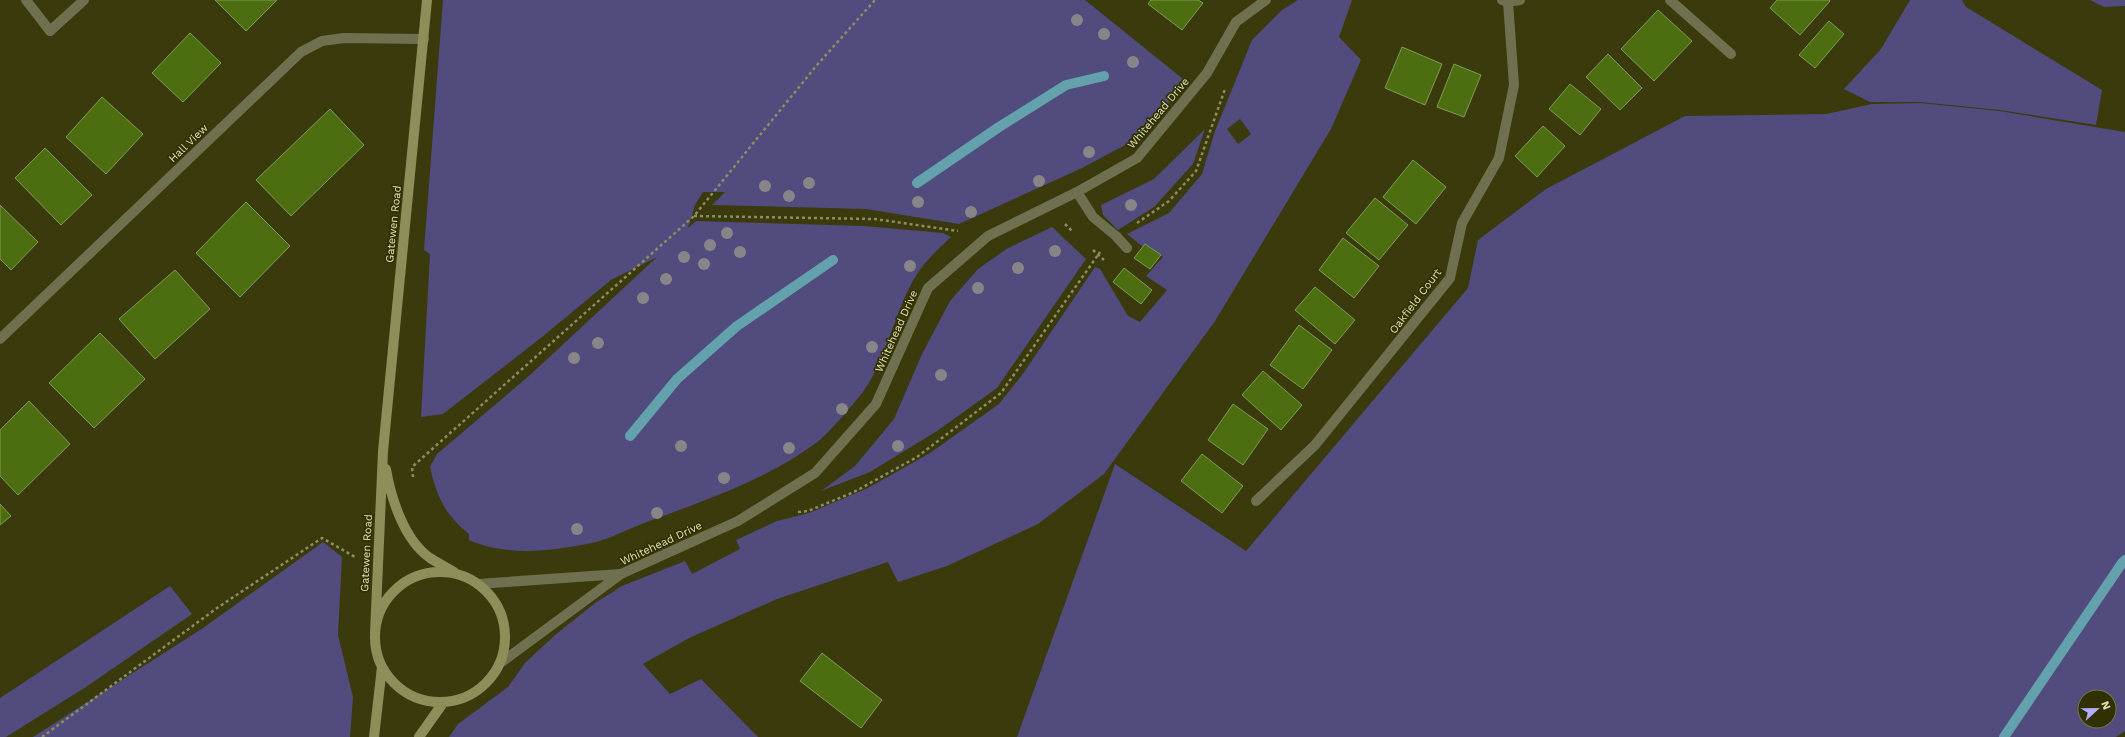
<svg xmlns="http://www.w3.org/2000/svg" width="2125" height="737" viewBox="0 0 2125 737" font-family="'Work Sans',sans-serif">
  <style>
    .green { fill: #514b7e; fill-rule: evenodd }
    .lines { fill: none; stroke-linecap: round; stroke-linejoin: round }
    .stream { stroke: #63a1ac; stroke-width: 10 }
    .building { fill: #4d6d11; stroke: #7e9d54 }
    .path { stroke: #8d8d62; stroke-width: 2.5; stroke-dasharray: 3 3; stroke-linecap: butt }
    .lane { stroke: #6f704f; stroke-width: 10 }
    .street { stroke: #6f704f; stroke-width: 10 }
    .secondary { stroke: #8e8e5a; stroke-width: 10 }
    .tree { fill: #878588 }
    .labels { text-anchor: middle; stroke-width: 3.5; stroke-linejoin: round; paint-order: stroke }
    .street-label { font-size: 11px; fill: #e1e1b9; stroke: #313001 }
  </style>
  <rect width="100%" height="100%" fill="#3b3a0c"/>
  <path class="green" d="M443 0H1085L1183 79 1159 119 1129 143 1082 168 959 224 866 209 712 205 725 192H703L695 205 688 228 696 221 864 226 943 233 951 237C938 249 923 263 914 279 893 315 886 364 859 397 848 410 829 433 816 443 766 480 706 500 647 522 630 528 610 539 592 543 552 551 508 557 469 540V534C445 515 437 497 430 467L437 454 530 375 657 257 611 280 542 337 443 414 421 417 430 254 424 250Z
    M1298 0H1352L1339 37 1361 60 1331 129 1215 321 1104 474 1038 524 947 566 898 582 888 562 777 599 689 638 643 664 670 694 701 679 758 737H449L458 724 508 687 525 663 555 635 595 603 622 586 685 561 692 574 740 549 736 540 777 521 809 513 868 488 930 453 999 404 1022 375 1095 267 1100 269 1128 316 1140 322 1167 290 1146 276 1163 257 1145 244 1143 247 1127 234 1169 213 1202 174 1215 131 1252 40 1282 10ZM1240 119 1251 134 1238 144 1227 129Z
    M1910 0H1962L1966 7 2102 90 2096 125 2000 110 1920 102H1870L1844 89 1881 49Z
    M2090 0H2125V6L2104 7Z
    M1920 103 2000 111 2125 132V731L2116 737H1017L1115 464 1246 551 1468 288 1478 240 1546 189 1685 116 1826 114 1872 104ZM2085 697H2109V721H2085Z
    M1205 129 1193 164 1154 207 1118 230 1103 215 1101 205 1154 179Z
    M1052 227 1086 259 997 388 937 431 870 472 821 491 855 466 894 419 922 354 950 301 978 269 1008 248Z
    M323 542 342 557 338 635 353 697 350 737H33L203 628Z
    M170 586 192 614 86 687 6 737H0V698Z"/>
  <g class="lines">
    <path class="stream" d="M917 183 999 127 1066 85 1104 76
      M630 436 677 379 737 326 833 260
      M2004 737 2122 563 2125 560"/>
  </g>
  <path class="building" d="M215 0H277L246 31Z
    M1151 0H1198L1203 3 1182 30 1148 4Z
    M1777 0H1829L1830 1 1800 35 1770 8Z
    M1658 10 1692 41 1654 81 1621 49Z
    M1829 21 1844 34 1815 68 1799 55Z
    M190 33 221 63 183 102 152 73Z
    M1402 47 1442 64 1425 105 1385 88Z
    M1608 54 1642 88 1620 110 1586 77Z
    M1454 64 1481 75 1464 117 1437 107Z
    M1570 84 1601 109 1580 135 1549 109Z
    M102 97 143 134 106 174 66 137Z
    M330 109 364 145 291 216 256 180Z
    M1543 126 1565 146 1537 177 1515 156Z
    M45 148 92 195 61 225 15 178Z
    M1413 160 1446 187 1416 224 1383 197Z
    M1375 198 1408 225 1379 260 1346 233Z
    M246 202 290 246 240 297 196 253Z
    M0 205 38 242 11 270 0 259Z
    M1343 238 1379 266 1354 298 1319 270Z
    M1145 244 1161 255 1150 269 1134 258Z
    M1124 268 1152 290 1141 304 1113 282Z
    M175 270 210 309 155 359 119 319Z
    M1315 287 1355 320 1335 344 1295 310Z
    M1299 325 1332 350 1303 389 1270 365Z
    M100 333 145 379 94 428 49 383Z
    M1263 371 1302 405 1281 430 1242 395Z
    M29 401 70 444 18 495 0 476V430Z
    M1233 404 1268 429 1243 465 1208 440Z
    M1202 454 1243 486 1222 513 1181 481Z
    M0 504 11 516 0 525Z
    M822 653 882 700 861 728 800 681Z"/>
  <g class="lines">
    <path class="path" d="M694 216 875 219 958 231
      M1137 223 1169 201 1196 171 1225 89
      M1065 224 1073 232
      M1093 250 1104 260
      M413 477 412 467 694 216 817 65 875 0
      M798 512 808 511 854 492 917 457 1001 393 1100 252
      M42 737 217 608 322 538 355 557"/>
    <path class="lane" d="M50 31 84 0
      M1077 192 1093 217 1116 236 1127 248"/>
    <path class="street" d="M26 0 50 31
      M1502 0 1508 2 1520 0
      M1670 0 1731 54
      M0 339 301 52 322 41 344 38 424 39
      M1256 501 1315 445 1450 278 1462 223 1499 158 1514 85 1508 2
      M478 584 620 574
      M499 664 621 574 738 521 815 473 876 404 928 288 988 236 1077 192 1137 158 1207 73 1236 22 1266 0"/>
    <path class="secondary" d="M386 469C391 498 404 540 430 558 438 563 446 567 454 572
      M375 637a65 65 0 1 1 130 0a65 65 0 1 1-130 0Z
      M375 633 383 451 427 0
      M374 737 382 667
      M419 737 443 703"/>
  </g>
  <g class="tree">
    <circle cx="1077" cy="20" r="6"/>
    <circle cx="1104" cy="34" r="6"/>
    <circle cx="1133" cy="62" r="6"/>
    <circle cx="1089" cy="152" r="6"/>
    <circle cx="1039" cy="181" r="6"/>
    <circle cx="809" cy="183" r="6"/>
    <circle cx="765" cy="186" r="6"/>
    <circle cx="789" cy="196" r="6"/>
    <circle cx="918" cy="202" r="6"/>
    <circle cx="1131" cy="205" r="6"/>
    <circle cx="971" cy="212" r="6"/>
    <circle cx="727" cy="233" r="6"/>
    <circle cx="710" cy="245" r="6"/>
    <circle cx="1055" cy="251" r="6"/>
    <circle cx="740" cy="252" r="6"/>
    <circle cx="684" cy="257" r="6"/>
    <circle cx="704" cy="264" r="6"/>
    <circle cx="910" cy="266" r="6"/>
    <circle cx="1018" cy="268" r="6"/>
    <circle cx="666" cy="279" r="6"/>
    <circle cx="978" cy="288" r="6"/>
    <circle cx="643" cy="298" r="6"/>
    <circle cx="598" cy="343" r="6"/>
    <circle cx="872" cy="347" r="6"/>
    <circle cx="574" cy="358" r="6"/>
    <circle cx="941" cy="375" r="6"/>
    <circle cx="842" cy="409" r="6"/>
    <circle cx="681" cy="446" r="6"/>
    <circle cx="898" cy="446" r="6"/>
    <circle cx="789" cy="448" r="6"/>
    <circle cx="724" cy="478" r="6"/>
    <circle cx="657" cy="513" r="6"/>
    <circle cx="577" cy="529" r="6"/>
  </g>
  <g class="labels">
    <g class="street-label">
      <text transform="translate(1158 113) rotate(-50)" y="4">Whitehead Drive</text>
      <text transform="translate(188 143) rotate(-44)" y="4">Hall View</text>
      <text transform="translate(393 224) rotate(-84)" y="4">Gatewen Road</text>
      <text transform="translate(1415 301) rotate(-53)" y="4">Oakfield Court</text>
      <text transform="translate(896 331) rotate(-66)" y="4">Whitehead Drive</text>
      <text transform="translate(661 543) rotate(-25)" y="4">Whitehead Drive</text>
      <text transform="translate(366 553) rotate(-87)" y="4">Gatewen Road</text>
    </g>
  </g>
  <g transform="translate(2097 709) rotate(68)"><circle r="19" fill="#313001" stroke="#77774b"/>
  <path d="M0-3L7 15L0 10L-7 15Z" fill="#b4acf9"/>
  <text y="-6" font-size="11" font-weight="bold" text-anchor="middle" fill="#e1e1b9">N</text>
  </g>
</svg>
